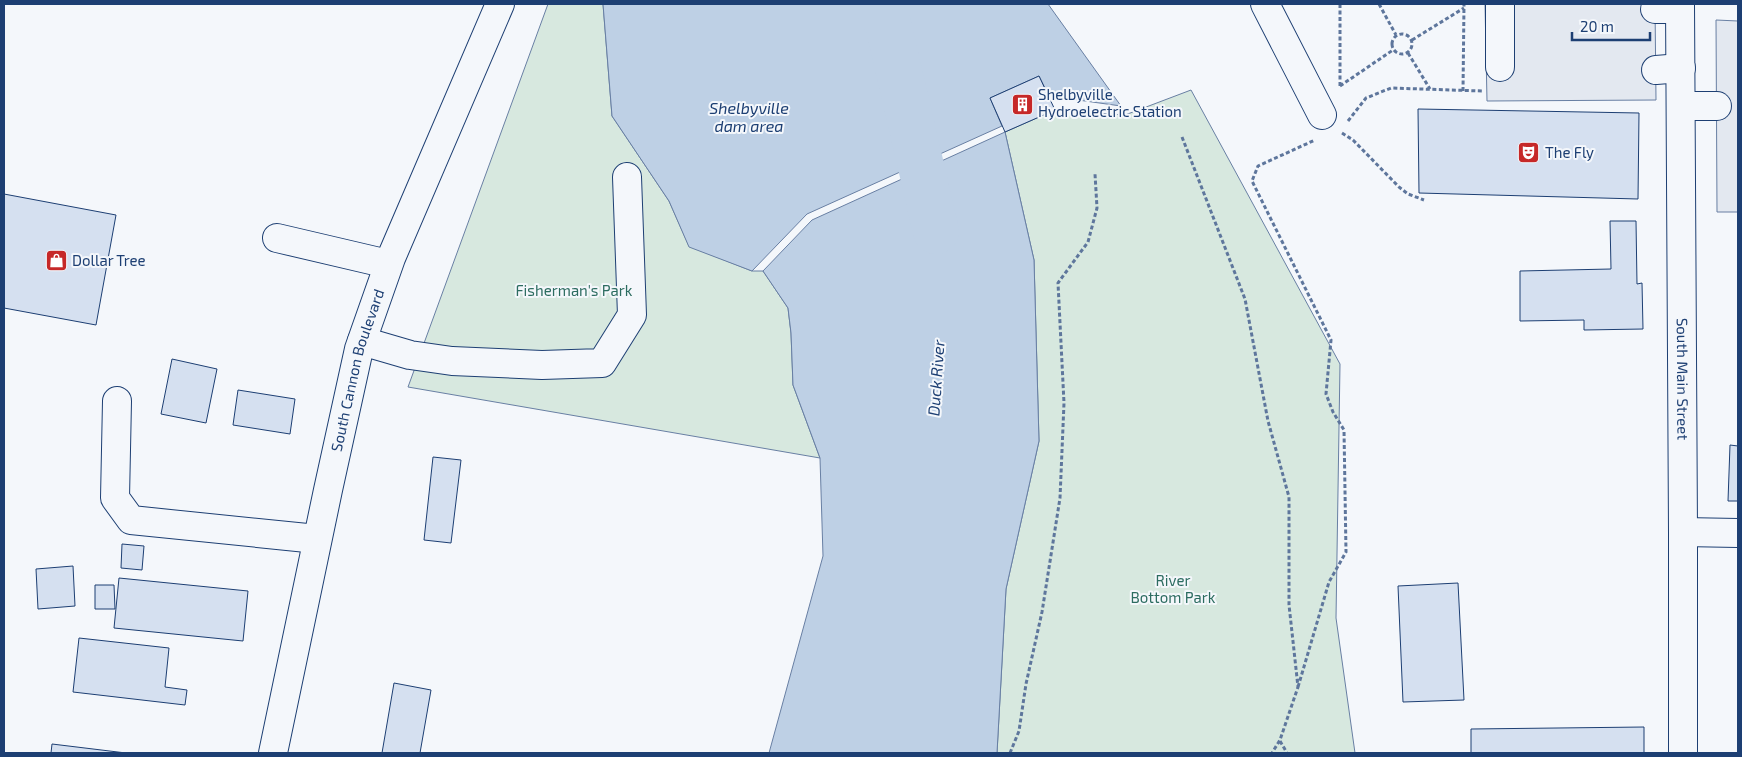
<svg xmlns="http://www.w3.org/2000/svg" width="1742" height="757" viewBox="0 0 1742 757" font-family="'Exo 2',sans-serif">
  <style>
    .green { fill: #d7e8df; stroke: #687fa3 }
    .parking { fill: #e3e8f0; stroke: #687fa3 }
    .water { fill: #bed0e5; stroke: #687fa3 }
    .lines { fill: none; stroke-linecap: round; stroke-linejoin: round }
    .river { stroke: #bed0e5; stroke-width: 46 }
    .building { fill: #d5e0f0; stroke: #1d3f73 }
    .minor-casing { stroke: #1d3f73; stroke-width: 30 }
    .highway-casing { stroke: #1d3f73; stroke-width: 30 }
    .path { stroke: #5e769c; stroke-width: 3; stroke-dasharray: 4 2.5; stroke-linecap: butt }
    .minor { stroke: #f4f7fb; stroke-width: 28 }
    .highway { stroke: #f4f7fb; stroke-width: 28 }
    .labels { text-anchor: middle; stroke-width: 4; stroke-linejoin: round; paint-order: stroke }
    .poi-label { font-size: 15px; fill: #1d3f73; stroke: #f4f7fb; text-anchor: start }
    .park-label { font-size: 15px; fill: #2c6c60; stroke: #f4f7fb }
    .street-label { font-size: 15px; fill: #1d3f73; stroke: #f4f7fb }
    .water-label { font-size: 16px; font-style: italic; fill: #1d3f73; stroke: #f4f7fb }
  </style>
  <rect width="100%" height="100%" fill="#f4f7fb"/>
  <path class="green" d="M548 4H603L612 116 669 201 689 246 752 271H763L788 308 791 333 793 385 820 458 408 387Z
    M1191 90 1340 364 1336 618 1355 753H997L1006 589 1039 441 1034 260 1005 132 1055 110 1125 115Z"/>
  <path class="parking" d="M1485 4H1655L1656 100 1487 101Z
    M1716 20 1738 21V212H1717Z"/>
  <path class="water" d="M603 4H1048L1121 106 1049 96 1039 76 990 98 1002 126 807 214 752 271 689 247 669 201 612 116Z
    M1005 132 1034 260 1039 441 1006 589 997 753H769L823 556 820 458 793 385 791 333 788 308 763 271 812 220Z"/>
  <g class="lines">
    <path class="river" d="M876 4 888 24 936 231"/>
  </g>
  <path class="building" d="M1039 76 1055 110 1005 132 990 98Z
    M1418 109 1639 113 1638 199 1419 193Z
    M4 194 116 215 96 325 4 308Z
    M1610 221H1636L1637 284 1642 283 1643 329 1584 330V320L1520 321V271L1611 269Z
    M172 359 217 369 206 423 161 414Z
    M238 390 295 399 290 434 233 425Z
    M1730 445 1738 446V501H1728Z
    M433 457 461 460 451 543 424 540Z
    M122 544 144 546 142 570 121 568Z
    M73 566 75 606 38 609 36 569Z
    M119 578 248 591 243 641 114 628Z
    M1458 583 1464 700 1403 702 1398 586Z
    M95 585H114L115 609H95Z
    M79 638 169 648 165 687 187 690 185 705 73 692Z
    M394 683 431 690 420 753H382Z
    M1644 727V753H1471V729Z
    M52 744 126 753H51Z"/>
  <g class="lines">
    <defs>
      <g id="minor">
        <path d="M1265 4 1322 115"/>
        <path d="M1500 4V67"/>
        <path id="s1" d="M1680 4 1683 532V753"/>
        <path d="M1655 9H1680"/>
        <path d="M1656 70 1681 68"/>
        <path d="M1681 106H1717"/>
        <path d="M277 238 388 264"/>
        <path d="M362 341 410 355 452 361 542 365 602 363 632 315 627 177"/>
        <path d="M117 401 115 498 131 520 317 539"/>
        <path d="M1683 532 1738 533"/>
      </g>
      <g id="highway">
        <path id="s2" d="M273 753 328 490 359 349 391 258 500 4"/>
      </g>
    </defs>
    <use href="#minor" class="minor-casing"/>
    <use href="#highway" class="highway-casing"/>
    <path class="path" d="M1340 4V88
      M1379 4 1396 35
      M1392 44a10 10 0 1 1 20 0a10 10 0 1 1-20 0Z
      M1412 40 1464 8
      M1408 53 1430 89
      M1340 86 1393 50
      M1463 91 1464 4
      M1348 121 1366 98 1391 88 1482 91
      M1342 133 1353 140 1399 187 1408 194 1424 200
      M1182 137 1245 299 1268 421 1289 497V605L1298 687 1280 740 1272 753
      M1298 687 1329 582 1346 552 1344 430 1333 412 1326 394 1331 340 1252 181 1258 166 1315 140
      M1280 741 1287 753
      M1010 753 1019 731 1026 684 1042 612 1060 498 1064 403 1058 283 1088 242 1097 208 1095 174"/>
    <use href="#minor" class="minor"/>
    <use href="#highway" class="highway"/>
  </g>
  <defs>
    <symbol id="building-square" viewBox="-11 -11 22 22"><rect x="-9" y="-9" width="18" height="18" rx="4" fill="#c62828" stroke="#f4f7fb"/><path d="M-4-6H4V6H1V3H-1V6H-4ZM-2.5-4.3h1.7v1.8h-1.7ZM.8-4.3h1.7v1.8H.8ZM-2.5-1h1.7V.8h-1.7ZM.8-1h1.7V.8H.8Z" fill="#fff"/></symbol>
    <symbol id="theatre-square" viewBox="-11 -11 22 22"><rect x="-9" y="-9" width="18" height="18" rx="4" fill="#c62828" stroke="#f4f7fb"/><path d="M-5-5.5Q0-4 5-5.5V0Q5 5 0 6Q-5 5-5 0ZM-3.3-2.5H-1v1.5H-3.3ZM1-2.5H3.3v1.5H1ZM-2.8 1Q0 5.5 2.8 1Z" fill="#fff"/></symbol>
    <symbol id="shop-square" viewBox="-11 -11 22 22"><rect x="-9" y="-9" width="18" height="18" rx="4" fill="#c62828" stroke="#f4f7fb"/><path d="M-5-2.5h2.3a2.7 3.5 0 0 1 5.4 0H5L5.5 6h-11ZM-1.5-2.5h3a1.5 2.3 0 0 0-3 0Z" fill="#fff"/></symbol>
  </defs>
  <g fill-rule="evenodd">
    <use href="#building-square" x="1010" y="92" width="25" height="25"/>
    <use href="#theatre-square" x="1516" y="140" width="25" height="25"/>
    <use href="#shop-square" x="44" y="248" width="25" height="25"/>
  </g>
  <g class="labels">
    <g class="poi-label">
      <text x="1038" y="100">Shelbyville<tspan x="1038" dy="17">Hydroelectric Station</tspan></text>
      <text x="1545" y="158">The Fly</text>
      <text x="72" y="266">Dollar Tree</text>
    </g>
    <g class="park-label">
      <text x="574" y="296">Fisherman's Park</text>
      <text x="1173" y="586">River<tspan x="1173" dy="17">Bottom Park</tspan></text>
    </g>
    <g class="street-label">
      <text dy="5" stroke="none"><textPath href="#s2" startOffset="392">South Cannon Boulevard</textPath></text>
      <text dy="5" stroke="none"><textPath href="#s1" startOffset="375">South Main Street</textPath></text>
    </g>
    <g class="water-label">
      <text x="749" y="114">Shelbyville<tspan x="749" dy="18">dam area</tspan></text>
      <text transform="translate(936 378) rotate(-86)" y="6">Duck River</text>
    </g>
  </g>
  <rect width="1742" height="757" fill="none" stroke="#1d3f73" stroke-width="10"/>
  <path d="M1572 32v8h78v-8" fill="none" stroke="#1d3f73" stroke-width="2.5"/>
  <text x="1580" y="32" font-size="15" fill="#1d3f73" stroke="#f4f7fb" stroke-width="4" paint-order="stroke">20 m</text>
</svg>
